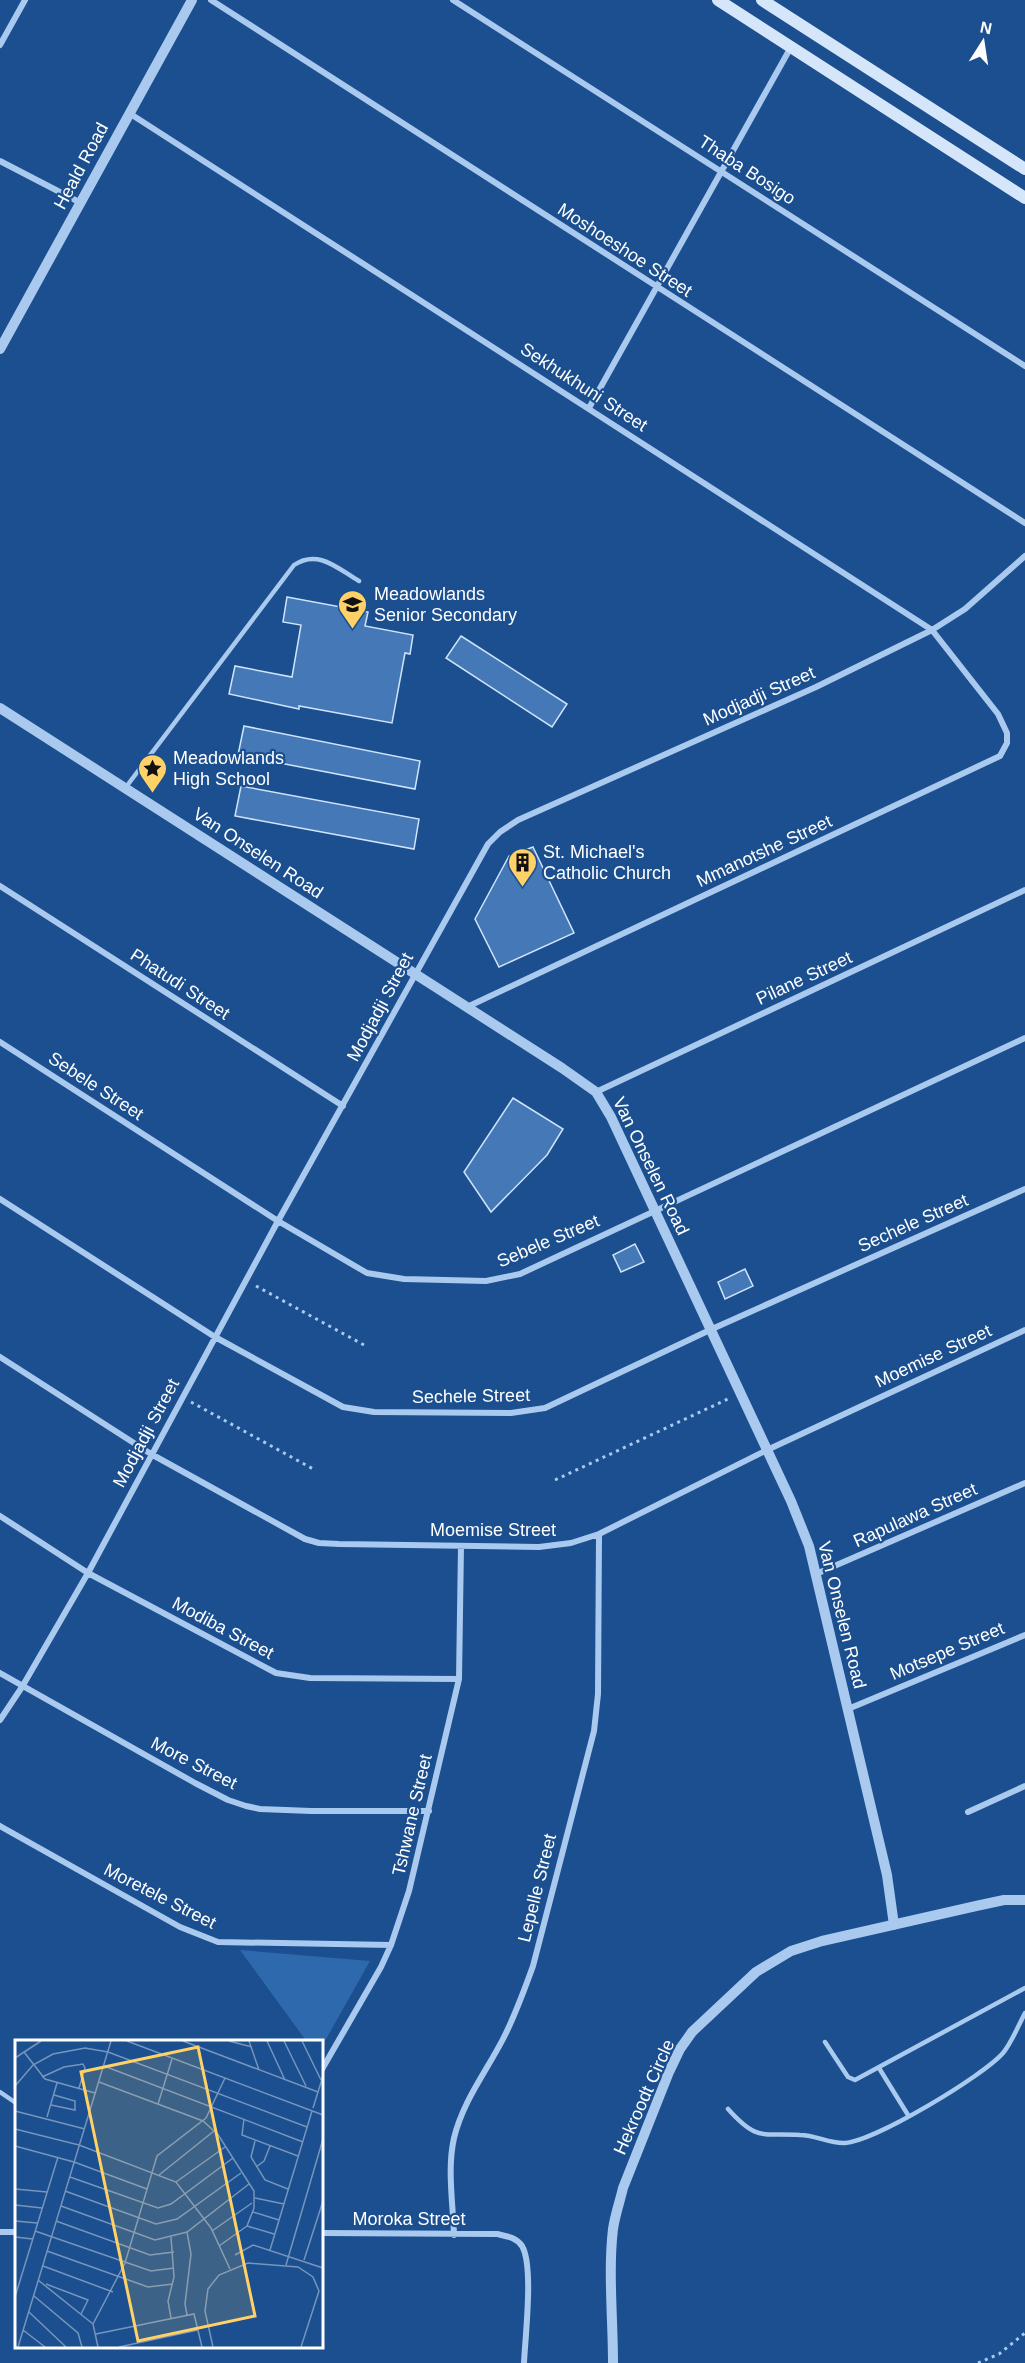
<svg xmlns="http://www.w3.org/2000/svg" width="1025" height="2363" viewBox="0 0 1025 2363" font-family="Helvetica,sans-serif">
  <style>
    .green { fill: #2e69ad }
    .building { fill: #4478b7; stroke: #cfe3fa; stroke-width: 1.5 }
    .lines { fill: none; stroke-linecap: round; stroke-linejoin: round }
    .path { stroke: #a9c9ee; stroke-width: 3; stroke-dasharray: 3 4.5; stroke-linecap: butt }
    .service { stroke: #a9c9ee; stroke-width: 4.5 }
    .minor { stroke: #a9c9ee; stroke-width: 6 }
    .tertiary { stroke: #a9c9ee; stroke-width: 10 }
    .secondary { stroke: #d6e6fa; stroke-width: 12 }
    .labels { text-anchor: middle; stroke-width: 4.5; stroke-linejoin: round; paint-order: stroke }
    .street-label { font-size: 18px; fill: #fff; stroke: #1b4f8f }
    .poi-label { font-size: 18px; fill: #fff; stroke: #1b4f8f; text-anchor: start }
    .inset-road { fill: none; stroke: #7695bc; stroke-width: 1.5 }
    .view { fill: #ffd166; fill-opacity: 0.15; stroke: #ffd166; stroke-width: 3 }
    .inset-edge { fill: none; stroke: #fff; stroke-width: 3 }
  </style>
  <rect width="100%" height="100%" fill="#1b4f8f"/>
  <path class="green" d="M240 1950 370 1961 321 2048V2042H307Z"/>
  <path class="building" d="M287 597 368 612 365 626 413 635 410 654 405 653 392 723 299 706V709L229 694 235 666 292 677 301 625 283 622Z
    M461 636 567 704 552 727 446 658Z
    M244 726 420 761 415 789 238 755Z
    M241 786 419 819 414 849 235 816Z
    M533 847 574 933 499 967 475 919 509 856Z
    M513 1098 563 1129 547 1155 491 1212 464 1172Z
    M635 1244 644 1262 621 1272 613 1255Z
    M745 1269 753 1286 725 1299 718 1282Z"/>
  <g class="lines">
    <path class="path" d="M256 1286 364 1345
      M191 1402 315 1470
      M555 1480 730 1398
      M978 2363 999 2354 1025 2333"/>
    <path class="service" d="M126 787 294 565C318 549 337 568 359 581
      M825 2042 848 2077 855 2080 1025 1988
      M879 2068 908 2115
      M0 2092 16 2103
      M728 2109C757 2141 760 2133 800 2135 816 2135 830 2144 845 2143 875 2141 983 2076 1003 2053 1012 2042 1018 2026 1025 2013"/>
    <path class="minor" d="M211 0 1025 523
      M453 0 1025 366
      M0 45 25 0
      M129 113 932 630 998 714 1007 733V743L1000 756 467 1007
      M0 161 81 203
      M589 408 791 47
      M0 886 343 1106
      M0 1042 278 1221 367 1273 404 1279 486 1281 520 1274 1025 1038
      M596 1092 1025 890
      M0 1199 215 1337 343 1407 374 1412 511 1413 545 1408 712 1329 1025 1189
      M0 1357 151 1454 305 1539 319 1543 339 1544 539 1547 571 1543 599 1534 767 1450 1025 1330
      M0 1516 88 1573 276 1673 310 1678 459 1679
      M816 1574 1025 1483
      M0 1673 195 1783 228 1800 246 1806 260 1809 311 1811H429
      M848 1709 1025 1635
      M0 1720 22 1687 88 1573 278 1221 488 844 500 832 518 820 816 687 932 630 965 609 1025 556
      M968 1812 1025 1786
      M0 1826 180 1927 218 1942 391 1945
      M321 2071 381 1967 391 1945 409 1891 459 1679 461 1546
      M0 2232H16
      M321 2233 497 2234C506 2236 516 2237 522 2246 534 2266 525 2338 524 2363
      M454 2235C453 2203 447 2169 454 2138 463 2101 486 2072 503 2039 515 2016 524 1991 533 1966L594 1731 598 1694 599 1534"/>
    <path class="tertiary" d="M0 349 192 0
      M0 708 562 1068 596 1092 611 1117 791 1501 809 1546 887 1875 894 1925
      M613 2363C613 2320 608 2271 613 2229 615 2215 620 2201 623 2188L669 2072 680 2049 692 2032 756 1972 791 1951 822 1941 976 1906 1004 1900H1025"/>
    <path class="secondary" d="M718 0 1025 198
      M762 0 1025 169"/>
  </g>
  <defs>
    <symbol id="school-pin" viewBox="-11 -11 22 30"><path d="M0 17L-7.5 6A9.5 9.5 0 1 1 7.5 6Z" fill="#ffd166" stroke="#1b4f8f"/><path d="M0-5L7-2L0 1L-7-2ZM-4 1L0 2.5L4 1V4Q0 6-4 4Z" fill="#111"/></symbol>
    <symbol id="sight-pin" viewBox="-11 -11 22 30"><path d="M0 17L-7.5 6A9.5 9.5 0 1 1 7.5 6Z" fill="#ffd166" stroke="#1b4f8f"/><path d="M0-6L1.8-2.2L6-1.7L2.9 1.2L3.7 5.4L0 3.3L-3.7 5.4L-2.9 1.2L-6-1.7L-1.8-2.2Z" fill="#111"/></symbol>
    <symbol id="building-pin" viewBox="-11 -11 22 30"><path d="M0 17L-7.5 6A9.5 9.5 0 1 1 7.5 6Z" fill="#ffd166" stroke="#1b4f8f"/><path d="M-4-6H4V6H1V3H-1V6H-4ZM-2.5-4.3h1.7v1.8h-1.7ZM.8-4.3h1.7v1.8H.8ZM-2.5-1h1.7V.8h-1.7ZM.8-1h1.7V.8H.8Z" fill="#111"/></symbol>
  </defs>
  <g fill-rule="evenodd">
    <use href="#school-pin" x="336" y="588" width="33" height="45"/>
    <use href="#sight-pin" x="136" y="752" width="33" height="45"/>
    <use href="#building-pin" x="506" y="846" width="33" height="45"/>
  </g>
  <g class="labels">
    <g class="street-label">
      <text transform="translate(81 166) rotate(-62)" y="6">Heald Road</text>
      <text transform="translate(747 170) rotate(33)" y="6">Thaba Bosigo</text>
      <text transform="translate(625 250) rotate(33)" y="6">Moshoeshoe Street</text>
      <text transform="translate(584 387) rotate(33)" y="6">Sekhukhuni Street</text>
      <text transform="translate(759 696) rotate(-24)" y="6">Modjadji Street</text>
      <text transform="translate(764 851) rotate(-25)" y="6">Mmanotshe Street</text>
      <text transform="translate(258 853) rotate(33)" y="6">Van Onselen Road</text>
      <text transform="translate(804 978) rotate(-25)" y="6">Pilane Street</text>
      <text transform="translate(180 984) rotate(33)" y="6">Phatudi Street</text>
      <text transform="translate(380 1007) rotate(-62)" y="6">Modjadji Street</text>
      <text transform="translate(96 1086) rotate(33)" y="6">Sebele Street</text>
      <text transform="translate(651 1166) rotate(64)" y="6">Van Onselen Road</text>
      <text transform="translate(913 1223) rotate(-24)" y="6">Sechele Street</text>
      <text transform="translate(548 1241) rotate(-23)" y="6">Sebele Street</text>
      <text transform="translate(933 1356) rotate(-25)" y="6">Moemise Street</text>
      <text transform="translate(471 1396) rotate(-1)" y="6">Sechele Street</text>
      <text transform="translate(146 1433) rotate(-62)" y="6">Modjadji Street</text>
      <text transform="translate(915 1515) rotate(-24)" y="6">Rapulawa Street</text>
      <text x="493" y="1536">Moemise Street</text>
      <text transform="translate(842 1615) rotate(76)" y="6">Van Onselen Road</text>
      <text transform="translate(223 1628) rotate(28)" y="6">Modiba Street</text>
      <text transform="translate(947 1651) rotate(-23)" y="6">Motsepe Street</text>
      <text transform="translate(194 1763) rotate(27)" y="6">More Street</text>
      <text transform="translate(412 1815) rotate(-77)" y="6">Tshwane Street</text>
      <text transform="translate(537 1888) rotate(-76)" y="6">Lepelle Street</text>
      <text transform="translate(160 1896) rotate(27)" y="6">Moretele Street</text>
      <text transform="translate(644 2097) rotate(-66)" y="6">Hekroodt Circle</text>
      <text x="409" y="2225">Moroka Street</text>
    </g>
    <g class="poi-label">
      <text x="374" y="600">Meadowlands<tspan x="374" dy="21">Senior Secondary</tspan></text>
      <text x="173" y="764">Meadowlands<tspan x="173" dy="21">High School</tspan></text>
      <text x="543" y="858">St. Michael's<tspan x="543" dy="21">Catholic Church</tspan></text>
    </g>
  </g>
  <g transform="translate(15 2040)">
    <rect width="308" height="308" fill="#1b4f8f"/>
    <path class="inset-road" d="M112 1 308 75M168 1 303 52M214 1 237 7M234 1 244 30M252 1 270 40M269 1 291 46M287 1 306 40M9 12 30 39 80 53M0 18 26 1M89 26 288 102M27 37 49 27 68 24 70 28 64 48M84 42 188 81 199 91 144 135M0 46 18 25 38 14 70 8 93 12 292 87M143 64 157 19M36 65 60 70V61L39 55M298 68 308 36M0 71 70 89M32 77 42 43M229 79 227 95 283 116M0 89 64 105 161 142 196 188 215 229M202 93 239 151V168L232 186M240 101 236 117 250 140 273 149M0 106 59 122 132 149M241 127 249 121 255 106M55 137 143 168 156 164 218 118M161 142 210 107M0 149 32 152M50 151 141 184 162 179 226 133M240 158 269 164M0 165 27 168M46 166 140 200 172 192 234 144M238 172 264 180M0 181 22 183M41 181 135 215 159 212M232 186 259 194M20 191 136 231 159 228M197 191 237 163M172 192 176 214 170 264 172 275M0 197 18 199M204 206 232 186M255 210 297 71M32 211 133 247 158 244M220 215 238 205 308 228M289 220 308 161M271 225 308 99M28 226 98 252M23 240 78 284M31 244 73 260 66 274M19 256 63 293 67 307M0 257 43 117M14 272 51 307M156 278 153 261 159 237 156 197M8 290 30 307M81 294 179 274 187 307M3 307 96 1M83 307 78 284 110 223 142 116 191 78 210 38M104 307 183 290M198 307 190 271 193 249 204 235 233 223 283 227 298 237 304 251 286 307"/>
    <path class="view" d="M183 7 240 276 123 301 66 32Z"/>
    <rect width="308" height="308" class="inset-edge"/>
  </g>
  <g transform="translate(983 42) rotate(12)" stroke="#1b4f8f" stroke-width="4.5" paint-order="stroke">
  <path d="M0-4.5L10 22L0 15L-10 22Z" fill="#ffffff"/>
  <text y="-9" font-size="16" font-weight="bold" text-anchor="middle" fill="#ffffff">N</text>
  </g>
</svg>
